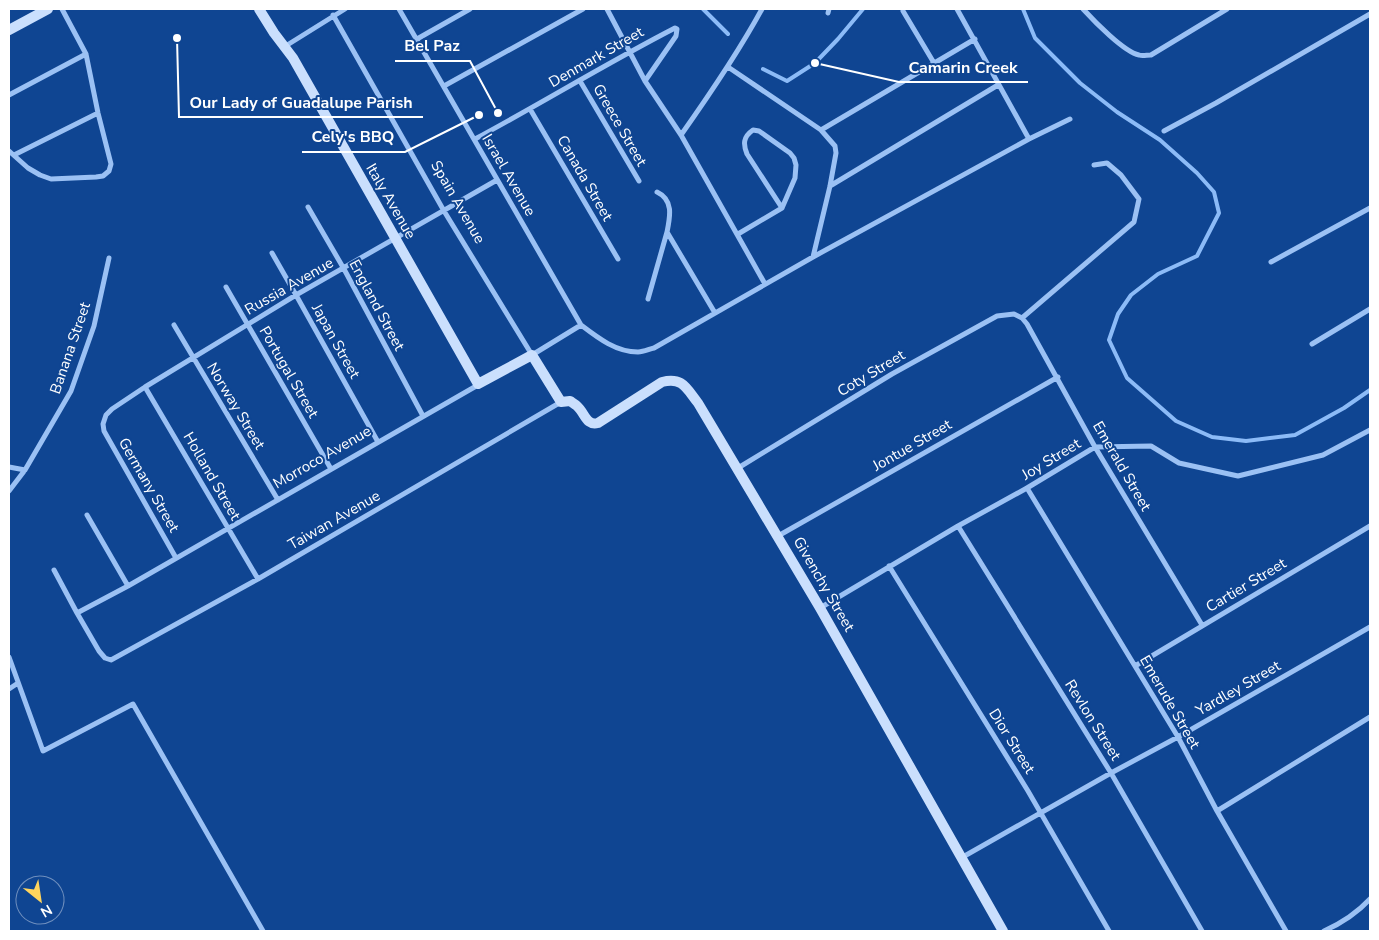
<svg xmlns="http://www.w3.org/2000/svg" width="1379" height="940" viewBox="0 0 1379 940" font-family="'Nunito Sans',sans-serif">
  <style>
    .lines { fill: none; stroke-linecap: round; stroke-linejoin: round }
    .stream { stroke: #8cbbf7; stroke-width: 4 }
    .street { stroke: #9bc1f4; stroke-width: 5 }
    .secondary { stroke: #cadffd; stroke-width: 10 }
    .labels { text-anchor: middle; stroke-width: 4; stroke-linejoin: round; paint-order: stroke }
    .street-label { font-size: 15px; fill: #fff; stroke: #0f4592 }
    .leader { fill: none; stroke: #fff; stroke-width: 2 }
    .callout-dot { fill: #fff; stroke: #0f4592; stroke-width: 2 }
    .callout-label { font-size: 16px; text-anchor: middle; font-weight: bold; fill: #fff; stroke: #0f4592; stroke-width: 4; stroke-linejoin: round; paint-order: stroke }
  </style>
  <rect width="100%" height="100%" fill="#0f4592"/>
  <g class="lines">
    <path class="stream" d="M703 9 728 34
      M1023 9 1035 38 1080 83 1117 112 1160 140 1197 173 1214 192 1219 213 1197 256 1158 274 1131 295 1118 314 1109 340 1127 378 1176 421 1212 437 1246 441 1295 435 1344 408 1370 390
      M763 69 787 81 815 63 838 39 863 9"/>
    <path class="street" d="M399 9 581 325C598 338 616 352 638 352 644 352 649 349 654 348L813 257 1029 139 1070 119
      M607 9 645 81 681 135 765 284
      M957 9 1029 139
      M1083 9C1094 21 1124 52 1139 55 1142 56 1147 55 1151 55L1227 9
      M903 11 934 63
      M828 13 829 9
      M333 15 444 211 532 355 581 325
      M417 39 470 9
      M284 47 345 9
      M728 67 821 130 835 146 836 153 830 186 813 257
      M580 81 639 181
      M444 86 583 9
      M9 95 86 54
      M530 109 618 259
      M821 130 975 39
      M1164 131 1216 103 1370 14
      M681 135C710 94 738 53 762 9
      M475 139C542 103 607 63 675 28L677 29 676 36 645 81
      M9 151 28 168 40 175 51 179 96 177 103 176 109 171 111 164 98 113 86 54 62 9
      M14 155 98 113
      M830 186 998 85
      M657 192C674 200 670 217 667 232
      M308 207 344 269 423 416
      M738 234 782 208 795 178 796 165 794 158 790 153 759 131 753 130C743 137 743 144 747 154L782 208
      M272 253 296 295 378 442
      M1271 262 1370 208
      M226 287 331 469
      M648 299 667 232 715 313
      M1022 318 1134 222 1139 199 1121 175 1107 163 1094 165
      M174 325 278 500
      M1312 344 1370 309
      M145 387 258 579
      M9 467 25 470
      M738 468 892 374 997 316 1014 314 1022 318 1027 324 1095 447 1202 625
      M1027 488 1178 737 1217 811 1286 931
      M9 491 25 470 71 391 94 326 109 258
      M87 515 128 586
      M958 526 1111 773 1202 931
      M778 536 1058 377
      M176 558 104 431 103 424 106 415 112 409 145 387 296 295 497 180
      M889 566 1028 791 1109 931
      M54 570 77 613 99 651 105 658 111 660 258 579 561 402
      M820 608 958 526 1027 488 1095 447 1151 446 1179 463 1238 476 1323 455 1370 430
      M77 613 128 586 478 385
      M9 657 43 751 133 704 263 931
      M1135 666 1370 526
      M9 689 18 683
      M1217 811 1370 717
      M961 858 1111 773 1178 737 1370 627
      M1324 931C1342 923 1357 913 1370 899"/>
    <path class="secondary" d="M259 9 274 33 293 58 478 384 532 355 561 402 570 401C573 403 575 404 577 406 585 413 586 426 598 423L662 382C683 377 686 388 698 403L820 608 1003 931
      M9 30 48 9"/>
  </g>
  <g class="labels">
    <g class="street-label">
      <text transform="translate(596 57) rotate(-30)" y="5">Denmark Street</text>
      <text transform="translate(620 125) rotate(60)" y="5">Greece Street</text>
      <text transform="translate(509 175) rotate(60)" y="5">Israel Avenue</text>
      <text transform="translate(585 178) rotate(60)" y="5">Canada Street</text>
      <text transform="translate(391 201) rotate(60)" y="5">Italy Avenue</text>
      <text transform="translate(458 202) rotate(60)" y="5">Spain Avenue</text>
      <text transform="translate(289 286) rotate(-30)" y="5">Russia Avenue</text>
      <text transform="translate(377 305) rotate(62)" y="5">England Street</text>
      <text transform="translate(336 341) rotate(61)" y="5">Japan Street</text>
      <text transform="translate(70 348) rotate(-71)" y="5">Banana Street</text>
      <text transform="translate(289 372) rotate(60)" y="5">Portugal Street</text>
      <text transform="translate(871 373) rotate(-31)" y="5">Coty Street</text>
      <text transform="translate(236 406) rotate(59)" y="5">Norway Street</text>
      <text transform="translate(912 445) rotate(-30)" y="5">Jontue Street</text>
      <text transform="translate(322 457) rotate(-30)" y="5">Morroco Avenue</text>
      <text transform="translate(1051 459) rotate(-31)" y="5">Joy Street</text>
      <text transform="translate(1122 466) rotate(60)" y="5">Emerald Street</text>
      <text transform="translate(212 476) rotate(60)" y="5">Holland Street</text>
      <text transform="translate(149 485) rotate(60)" y="5">Germany Street</text>
      <text transform="translate(334 520) rotate(-30)" y="5">Taiwan Avenue</text>
      <text transform="translate(824 584) rotate(60)" y="5">Givenchy Street</text>
      <text transform="translate(1246 585) rotate(-31)" y="5">Cartier Street</text>
      <text transform="translate(1238 688) rotate(-30)" y="5">Yardley Street</text>
      <text transform="translate(1170 702) rotate(60)" y="5">Emerude Street</text>
      <text transform="translate(1093 720) rotate(58)" y="5">Revlon Street</text>
      <text transform="translate(1012 741) rotate(58)" y="5">Dior Street</text>
    </g>
  </g>
  <path class="leader" d="M498 113L470 61H395M815 63L899 82H1028M177 38L179 117H423M479 115L405 152H302"/>
  <g class="callout-dot">
    <circle cx="498" cy="113" r="5"/>
    <circle cx="815" cy="63" r="5"/>
    <circle cx="177" cy="38" r="5"/>
    <circle cx="479" cy="115" r="5"/>
  </g>
  <g class="callout-label">
    <text x="432" y="51">Bel Paz</text>
    <text x="963" y="73">Camarin Creek</text>
    <text x="301" y="108">Our Lady of Guadalupe Parish</text>
    <text x="353" y="142">Cely's BBQ</text>
  </g>
  <rect width="1379" height="940" fill="none" stroke="#ffffff" stroke-width="20"/>
  <g transform="translate(40 900) rotate(150)"><circle r="24" fill="#0f4592" stroke="#6f8fbe"/>
  <path d="M0-4L9 19L0 12L-9 19Z" fill="#ffd45d"/>
  <text y="-8" font-size="14" font-weight="bold" text-anchor="middle" fill="#ffffff">N</text>
  </g>
</svg>
